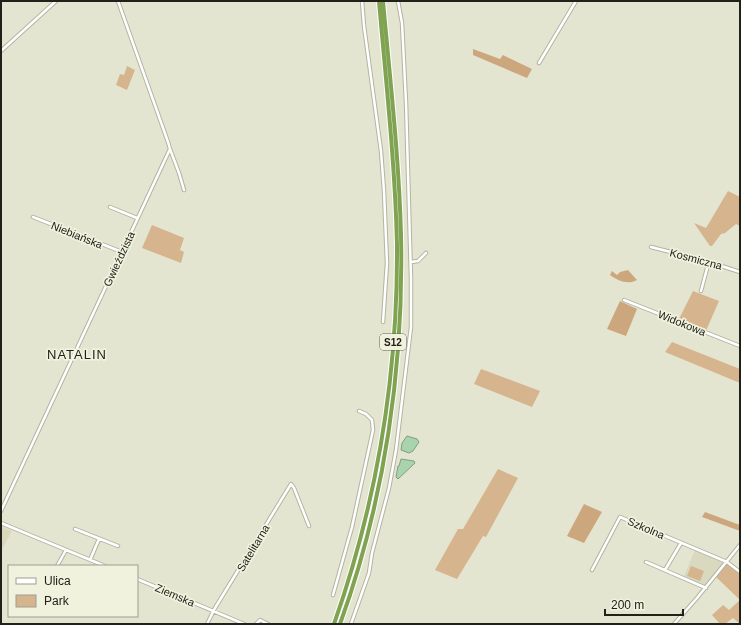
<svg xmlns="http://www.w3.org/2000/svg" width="741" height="625" viewBox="0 0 741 625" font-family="Helvetica,sans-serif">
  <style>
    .built { fill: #d8d9bf }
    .green { fill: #d5b48e }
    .forest { fill: #cca77e }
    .water { fill: #a8d3ac; stroke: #809e80 }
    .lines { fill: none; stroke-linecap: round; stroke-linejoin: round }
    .minor-casing { stroke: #b3b4a1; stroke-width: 4.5 }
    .highway-casing { stroke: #fff; stroke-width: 6 }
    .minor { stroke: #fff; stroke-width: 2.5 }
    .highway { stroke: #80a352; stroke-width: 4 }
    .labels { text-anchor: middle; stroke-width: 3.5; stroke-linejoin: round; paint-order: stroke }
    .shield { fill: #f1f2de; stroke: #5f6055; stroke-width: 1 }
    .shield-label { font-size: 10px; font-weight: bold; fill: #21211a }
    .street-label { font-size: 11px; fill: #21211a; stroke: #f1f2de }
    .quarter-label { font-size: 13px; letter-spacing: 1px; fill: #21211a; stroke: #f1f2de }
  </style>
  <rect width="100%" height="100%" fill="#e4e5d1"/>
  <path class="built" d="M1 526 12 531 1 551Z
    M695 550 723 563 705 588 683 578Z"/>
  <path class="green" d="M380 1H382C386 51 390 102 394 152 397 192 401 233 400 273 399 383 380 493 346 598H345L371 501 383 443 391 388 398 303V235Z
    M127 66 135 70 127 90 116 85 120 74 124 75Z
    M728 191 740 197V226L736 224 725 233 721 234 712 246H710L694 223 706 228Z
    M152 225 184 238 180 250 184 252 181 263 142 248Z
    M693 291 719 301 705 333 678 321Z
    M672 342 740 369V383L665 352Z
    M481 369 540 391 532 407 474 384Z
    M498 469 518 478 486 537 483 536 457 579 435 570 458 529H463Z
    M728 564 740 574V624L733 618 725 624H720L712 615 723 605 729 610 740 600 716 577 726 565Z
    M691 566 704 571 700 581 687 576Z"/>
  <path class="forest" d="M473 49 500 59 503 55 532 69 527 78 473 55Z
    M628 270 637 280C628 285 618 281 610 275L612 271 617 275 620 272Z
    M620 301 637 309 626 336 607 329Z
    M584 504 602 512 584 543 567 536Z
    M705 512 740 525V531L702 517Z"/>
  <path class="water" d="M407 436 417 439 419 442 413 451 409 453 401 450 402 443Z
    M401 459 414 461 415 463 398 479 396 477 398 466H399Z"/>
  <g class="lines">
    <defs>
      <path id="minor" d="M362 1 364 26 381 151 384 191 387 263 383 322
        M1 51 56 1
        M539 63 576 1
        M170 149 179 173 184 190
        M110 207 137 218
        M33 217 122 252
        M651 247 706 261 740 272
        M411 262 418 261 426 253
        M701 291 709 261
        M624 300 740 346
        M1 511 170 149 168 142 118 1
        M1 523 105 566
        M75 529 118 546
        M90 560 99 539
        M646 562 706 588
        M57 566 66 550
        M592 570 620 517 727 562 740 572
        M665 570 681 543
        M137 579 244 624
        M333 595 352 527 373 430 372 420 366 414 359 411
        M207 624 215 608 291 484 294 488 309 526
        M256 624 260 620 268 624
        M351 624 369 573 372 553 389 488 396 450 411 327V278L406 102 402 23 398 1
        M674 624 697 598 740 545"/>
      <path id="highway" d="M334 624C377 502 398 373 397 244 395 163 386 82 379 1
        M340 624C385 500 404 366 401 235 399 157 390 79 383 1"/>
    </defs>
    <use href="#minor" class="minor-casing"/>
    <use href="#highway" class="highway-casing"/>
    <use href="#minor" class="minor"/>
    <use href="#highway" class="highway"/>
  </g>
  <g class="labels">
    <rect class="shield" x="380" y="334" width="26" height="16" rx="3"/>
    <g class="shield-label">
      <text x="393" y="346">S12</text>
    </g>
    <g class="street-label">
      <text transform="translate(77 235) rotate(22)" y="4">Niebiańska</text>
      <text transform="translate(119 259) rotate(-65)" y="4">Gwieździsta</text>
      <text transform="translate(696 259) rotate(15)" y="4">Kosmiczna</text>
      <text transform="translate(682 323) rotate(22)" y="4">Widokowa</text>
      <text transform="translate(646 528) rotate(23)" y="4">Szkolna</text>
      <text transform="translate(253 548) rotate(-59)" y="4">Satelitarna</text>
      <text transform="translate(175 595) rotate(23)" y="4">Ziemska</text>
    </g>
    <g class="quarter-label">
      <text x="77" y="359">NATALIN</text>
    </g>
  </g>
  <rect width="741" height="625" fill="none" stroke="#21211a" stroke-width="4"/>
  <rect x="8" y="565" width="130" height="52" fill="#f1f2de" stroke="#9e9e90"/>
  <rect x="16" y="578" width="20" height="6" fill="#ffffff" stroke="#9e9e90"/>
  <text x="44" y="585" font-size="12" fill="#21211a">Ulica</text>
  <rect x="16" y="595" width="20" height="12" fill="#d5b48e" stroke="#9e9e90"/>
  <text x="44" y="605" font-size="12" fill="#21211a">Park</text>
  <path d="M605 609v6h78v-6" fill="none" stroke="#21211a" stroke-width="2"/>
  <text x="611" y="609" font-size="12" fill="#21211a" stroke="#f1f2de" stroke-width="3" paint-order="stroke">200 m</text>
</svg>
